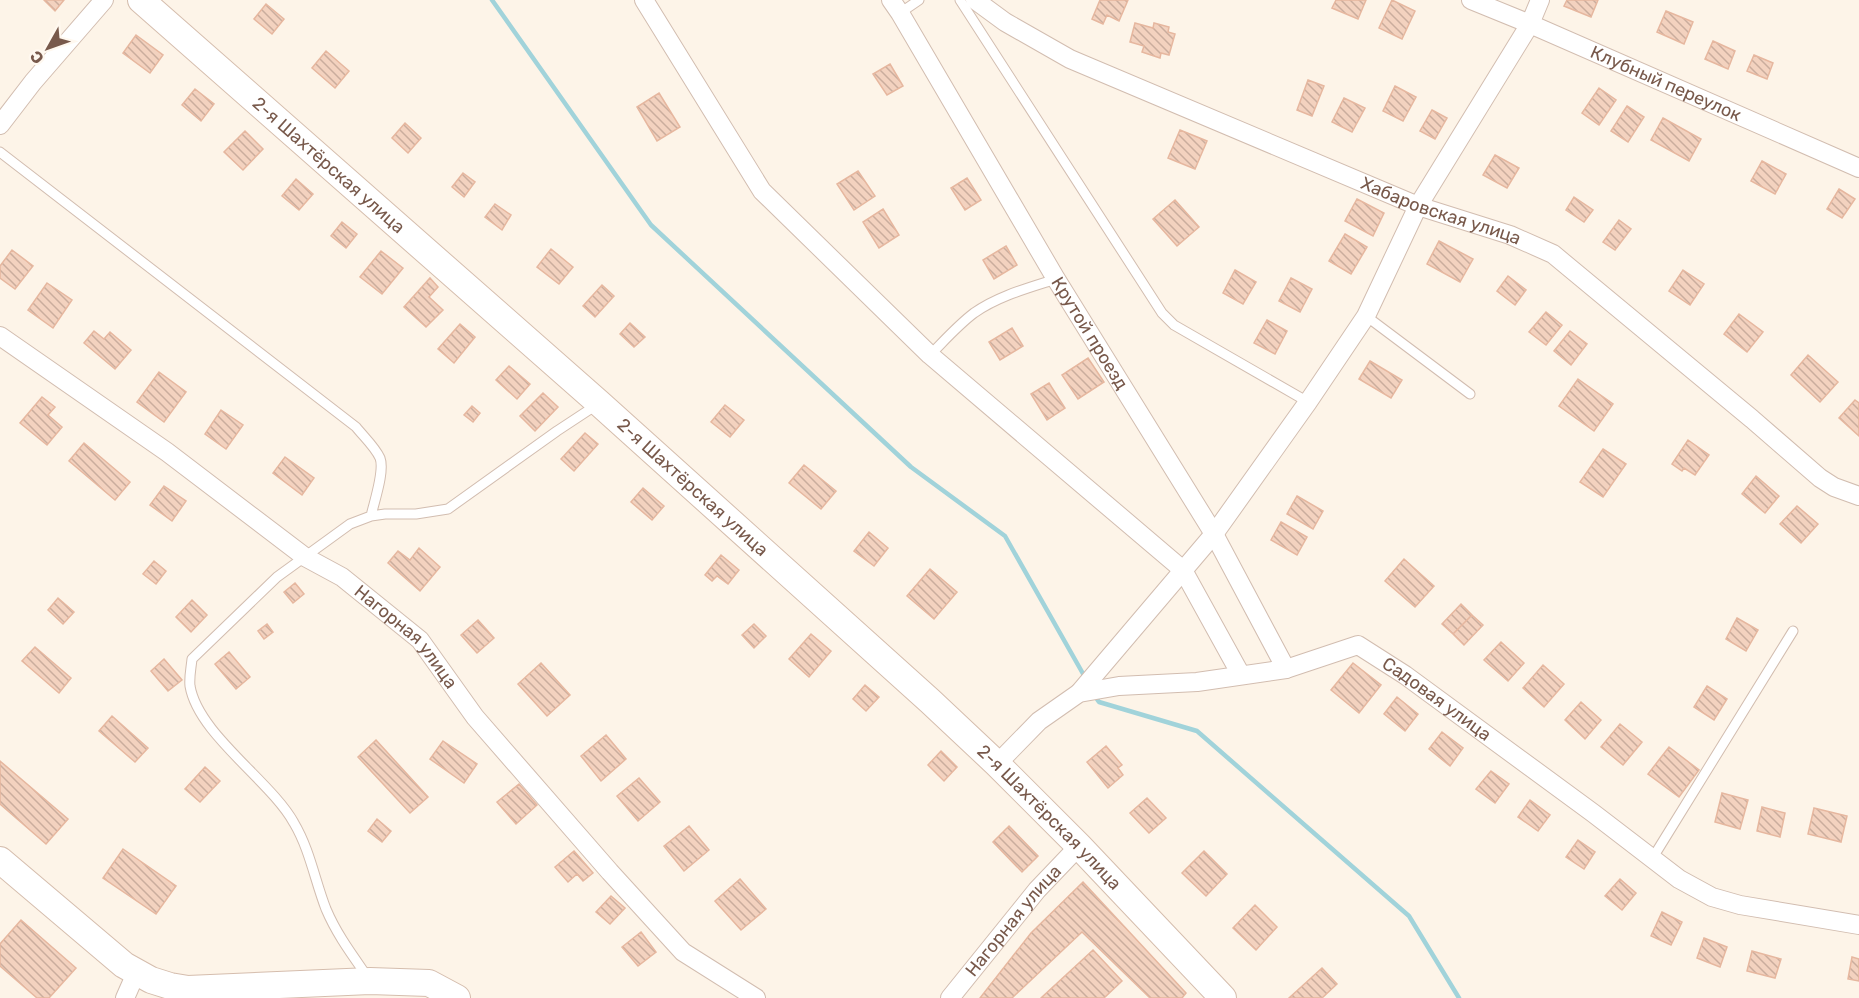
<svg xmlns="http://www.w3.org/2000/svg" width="1859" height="998" viewBox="0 0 1859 998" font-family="Rubik,sans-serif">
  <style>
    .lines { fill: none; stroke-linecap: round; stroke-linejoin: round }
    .stream { stroke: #a1d3da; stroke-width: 4.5 }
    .building { fill: url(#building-back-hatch); stroke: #e6b79f; stroke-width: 1.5 }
    .lane-casing { stroke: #d2bdb0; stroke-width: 11 }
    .street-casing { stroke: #d2bdb0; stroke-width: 20 }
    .secondary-casing { stroke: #d5bdad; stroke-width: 28 }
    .lane { stroke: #fff; stroke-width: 9 }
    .street { stroke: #fff; stroke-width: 18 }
    .secondary { stroke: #fff; stroke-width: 26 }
    .labels { text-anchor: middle; stroke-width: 4.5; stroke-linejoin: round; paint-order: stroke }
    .street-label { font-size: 18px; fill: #78594b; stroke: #fff8ef }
  </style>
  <defs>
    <pattern id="building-back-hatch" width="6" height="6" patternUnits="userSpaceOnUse" patternTransform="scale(1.5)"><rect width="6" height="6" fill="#f3d2bf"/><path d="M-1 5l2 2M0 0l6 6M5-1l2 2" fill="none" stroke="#caad9d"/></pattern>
  </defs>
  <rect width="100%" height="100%" fill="#fdf4e8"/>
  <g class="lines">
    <path class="stream" d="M492 0 651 225 911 467 1005 536 1086 679
      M1094 695 1099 702 1197 731 1409 916 1459 998"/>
  </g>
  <path class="building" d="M44 0H64L55 11Z
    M1100 0H1128L1119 21 1107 15 1103 24 1092 19Z
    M1336 0H1366L1358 19 1332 8Z
    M1392 0 1415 11 1402 39 1379 28Z
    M1567 0H1598L1591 17 1564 6Z
    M266 4 284 19 272 34 254 19Z
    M1666 11 1693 22 1684 44 1657 32Z
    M1135 23 1153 28 1154 23 1169 27 1168 32 1175 34 1169 55 1161 53 1160 58 1142 52 1144 46 1130 42Z
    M136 35 163 55 150 73 123 53Z
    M1713 41 1735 51 1728 69 1705 59Z
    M326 51 349 71 335 88 312 68Z
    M1754 55 1773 63 1767 79 1747 71Z
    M890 64 903 86 887 95 873 74Z
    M1308 80 1324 86 1312 116 1297 110Z
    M1395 86 1416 97 1403 121 1383 111Z
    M1599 88 1616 100 1599 125 1582 113Z
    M195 89 214 104 201 121 182 105Z
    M659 93 680 127 657 141 637 107Z
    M1344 98 1365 108 1352 132 1332 122Z
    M1627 106 1644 117 1628 142 1611 131Z
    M1432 110 1447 118 1435 139 1420 131Z
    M1663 118 1701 139 1689 161 1651 140Z
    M405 123 421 138 408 153 392 138Z
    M1180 130 1207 141 1195 169 1168 158Z
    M245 131 263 149 243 170 224 152Z
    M1495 155 1519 168 1507 188 1483 175Z
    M1762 161 1786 174 1775 194 1751 181Z
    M858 171 875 196 854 210 837 184Z
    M463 173 475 182 464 197 452 187Z
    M967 178 981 200 965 210 951 188Z
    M296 179 313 194 299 210 282 196Z
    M1839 189 1855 199 1842 218 1827 209Z
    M1574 197 1593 210 1584 222 1566 210Z
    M1357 199 1384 213 1373 236 1345 221Z
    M1175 200 1199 227 1177 246 1153 219Z
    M495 204 511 215 502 230 485 217Z
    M883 209 899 235 879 248 863 222Z
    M1619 220 1631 229 1615 250 1603 242Z
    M342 222 357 234 346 248 331 236Z
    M1345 234 1367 247 1351 274 1329 261Z
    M1439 241 1473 259 1460 282 1427 264Z
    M1006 246 1017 265 994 279 983 260Z
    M551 249 573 267 559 284 537 267Z
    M12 250 33 266 15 289 0 278V266Z
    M381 251 403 268 382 294 360 277Z
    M1235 270 1256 282 1243 304 1223 293Z
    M1683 270 1704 284 1690 305 1669 291Z
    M1508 276 1526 290 1515 305 1497 291Z
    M430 278 438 287 429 297 443 310 426 327 404 307Z
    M1291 278 1312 289 1300 312 1279 301Z
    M47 283 72 300 53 328 28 310Z
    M602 285 614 296 595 317 583 306Z
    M1546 312 1562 325 1546 345 1529 332Z
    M1739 314 1763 332 1747 352 1724 334Z
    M1267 320 1287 331 1275 354 1254 343Z
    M630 323 645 337 634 347 620 334Z
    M460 324 475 337 454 363 438 349Z
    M1012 328 1023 346 1000 360 989 342Z
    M94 331 104 339 110 332 131 350 115 369 84 343Z
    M1570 331 1587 344 1571 365 1554 351Z
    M1808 355 1838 382 1820 402 1791 375Z
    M1088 358 1104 382 1078 399 1062 375Z
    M1370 361 1402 380 1391 398 1359 379Z
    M509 366 530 384 517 399 496 380Z
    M159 372 186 392 164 422 137 402Z
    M1578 379 1613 404 1594 431 1559 406Z
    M1049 383 1065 408 1047 420 1031 394Z
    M543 393 558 407 535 431 520 416Z
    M42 397 55 407 48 415 62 427 47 445 20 423Z
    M1855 400 1859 403V436L1839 418Z
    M725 405 744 420 730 437 711 422Z
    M472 406 480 413 473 422 464 415Z
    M221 410 243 425 226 449 205 434Z
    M585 433 598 444 574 471 561 459Z
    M1688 440 1709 455 1695 475 1684 468 1682 471 1672 464Z
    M84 443 130 482 115 500 69 461Z
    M1603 449 1626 464 1603 497 1580 482Z
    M285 457 314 478 302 495 273 473Z
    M804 465 836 491 821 509 789 483Z
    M1756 476 1779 496 1765 513 1742 494Z
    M164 486 186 501 172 521 150 505Z
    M643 488 664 506 652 520 631 502Z
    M1297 496 1323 511 1313 529 1287 514Z
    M1797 506 1818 524 1801 543 1780 524Z
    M1281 522 1307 537 1297 555 1271 540Z
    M869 532 888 548 874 566 854 551Z
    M419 548 440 567 420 591 388 563 398 551 410 560Z
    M721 555 739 570 728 584 717 576 712 581 705 575Z
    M1404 559 1434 586 1415 607 1385 581Z
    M154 561 166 571 156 584 143 574Z
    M930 569 957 592 934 619 907 596Z
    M295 583 304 594 293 603 284 592Z
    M58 598 74 612 63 624 48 610Z
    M192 600 207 615 191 632 176 617Z
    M1461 604 1472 615 1453 634 1442 624Z
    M1472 615 1483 625 1464 645 1453 634Z
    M1737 618 1758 630 1746 651 1726 639Z
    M478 620 494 638 477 653 461 635Z
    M267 624 273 632 264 639 258 631Z
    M754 624 766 636 754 648 742 635Z
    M811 634 831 651 809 677 789 659Z
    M1501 642 1524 663 1508 681 1484 660Z
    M35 647 71 678 59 693 22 661Z
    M229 652 250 677 236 689 215 664Z
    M164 659 182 680 168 691 151 671Z
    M541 663 570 695 547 716 518 684Z
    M1353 663 1381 685 1359 713 1331 690Z
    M1543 665 1564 684 1544 707 1523 688Z
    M865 685 879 697 866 711 853 699Z
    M1707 686 1727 699 1714 720 1694 707Z
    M1397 697 1418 714 1405 731 1384 714Z
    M1581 702 1601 720 1585 739 1565 720Z
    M112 716 148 748 135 762 99 731Z
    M1620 724 1642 742 1623 765 1601 747Z
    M1442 732 1463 748 1450 766 1429 749Z
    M606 735 626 759 601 781 581 756Z
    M376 740 428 797 410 813 358 757Z
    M443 741 477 764 464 783 430 759Z
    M1106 746 1122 765 1118 768 1123 775 1108 788 1087 762Z
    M1669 747 1699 770 1679 797 1648 774Z
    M941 751 957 767 944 781 928 765Z
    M0 761 68 819 46 844 0 804Z
    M205 767 220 781 200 802 185 789Z
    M1491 771 1509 784 1495 803 1476 789Z
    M639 778 660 802 638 821 617 796Z
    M519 784 537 805 516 824 497 802Z
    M1722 793 1748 800 1740 829 1715 822Z
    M1147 798 1166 818 1149 833 1130 813Z
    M1530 800 1550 815 1538 831 1518 817Z
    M1762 807 1785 813 1780 837 1757 831Z
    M1814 808 1847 816 1841 842 1808 834Z
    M377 819 391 831 382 842 368 831Z
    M689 826 709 850 684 871 664 846Z
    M1009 826 1038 856 1022 872 993 842Z
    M1578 840 1595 852 1584 869 1566 857Z
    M123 849 176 886 156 914 103 878Z
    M574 851 593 873 583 881 577 874 568 882 555 867Z
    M1204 851 1227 874 1206 896 1182 873Z
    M740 879 766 909 741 930 715 901Z
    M1620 879 1636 893 1622 910 1605 896Z
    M1083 882 1186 993 1182 998H1150L1082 932 1012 998H980L1031 933Z
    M611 896 625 908 610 924 596 912Z
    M1255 905 1277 927 1256 950 1233 928Z
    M1662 912 1682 922 1671 945 1651 936Z
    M21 920 76 968 49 998H37L0 966V944Z
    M641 932 656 952 638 966 622 947Z
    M1704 938 1727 947 1720 967 1697 958Z
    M1093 950 1122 981 1104 998H1041Z
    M1752 951 1781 959 1775 978 1747 971Z
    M1852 957 1859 959V981L1848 979Z
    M1322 968 1337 984 1322 998H1289Z"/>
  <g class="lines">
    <defs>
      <path id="lane" d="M960 0 1162 313 1174 325 1308 402
        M900 13 919 0
        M0 152 356 427C364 437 375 447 380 458 385 471 374 502 371 516
        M1366 316 1470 394
        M930 355C944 341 958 325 974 313 998 296 1028 288 1056 279
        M1652 859 1793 631
        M369 979C353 956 337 935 326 909 315 881 310 850 294 823 271 781 198 734 190 686 189 677 191 669 192 659L277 577 350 524 371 516 385 514H416L448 509 557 431 598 404"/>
      <g id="street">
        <path d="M644 0 762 191 930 355 1183 570 1241 675"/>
        <path id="s1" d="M891 0 900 13 1056 279 1214 534 1286 669"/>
        <path id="s2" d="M975 0 1005 22 1070 59 1418 206 1510 235 1553 254 1752 419 1820 478 1834 487 1859 496"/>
        <path id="s3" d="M1471 0 1530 24 1859 168"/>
        <path d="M0 125 33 82 104 0"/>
        <path id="s4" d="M0 336 167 452 305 557 342 577 420 640 475 717 610 872 683 952 756 998"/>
        <path d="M1079 693 1214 534 1308 402 1366 316 1418 206 1530 24 1540 0"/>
        <path id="s5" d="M997 764 1039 721 1079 693 1119 686 1197 682 1286 669 1358 645 1405 675 1593 813 1679 879 1712 897 1740 905 1859 925"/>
        <path d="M125 998 136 973"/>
        <path id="s6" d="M950 998 1037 890 1079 846"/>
      </g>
      <g id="secondary">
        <path id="s7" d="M141 0 599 403 930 701 997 764 1079 846 1223 998"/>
        <path d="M0 860 124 965 151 980 170 986 188 989 370 981 429 983 457 998"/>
      </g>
    </defs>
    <use href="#lane" class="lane-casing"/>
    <use href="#street" class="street-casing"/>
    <use href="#secondary" class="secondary-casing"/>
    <use href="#lane" class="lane"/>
    <use href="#street" class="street"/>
    <use href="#secondary" class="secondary"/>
  </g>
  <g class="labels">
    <g class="street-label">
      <text dy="6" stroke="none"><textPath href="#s3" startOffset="212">Клубный переулок</textPath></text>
      <text dy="6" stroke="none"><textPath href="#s7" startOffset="250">2-я Шахтёрская улица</textPath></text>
      <text dy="6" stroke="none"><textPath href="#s2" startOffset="513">Хабаровская улица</textPath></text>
      <text dy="6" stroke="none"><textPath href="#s1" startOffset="388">Крутой проезд</textPath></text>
      <text dy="6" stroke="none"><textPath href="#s7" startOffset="736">2-я Шахтёрская улица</textPath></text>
      <text dy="6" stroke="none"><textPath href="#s4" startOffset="507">Нагорная улица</textPath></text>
      <text dy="6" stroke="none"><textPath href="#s5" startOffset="489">Садовая улица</textPath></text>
      <text dy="6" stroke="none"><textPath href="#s7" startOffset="1222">2-я Шахтёрская улица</textPath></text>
      <text dy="6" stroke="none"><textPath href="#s6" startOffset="100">Нагорная улица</textPath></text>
    </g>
  </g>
  <g transform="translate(48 48) rotate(230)" stroke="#fff8ef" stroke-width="4.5" paint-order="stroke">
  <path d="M0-4.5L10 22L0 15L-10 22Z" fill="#78594b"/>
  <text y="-9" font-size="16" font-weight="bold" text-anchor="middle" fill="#78594b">С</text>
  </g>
</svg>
